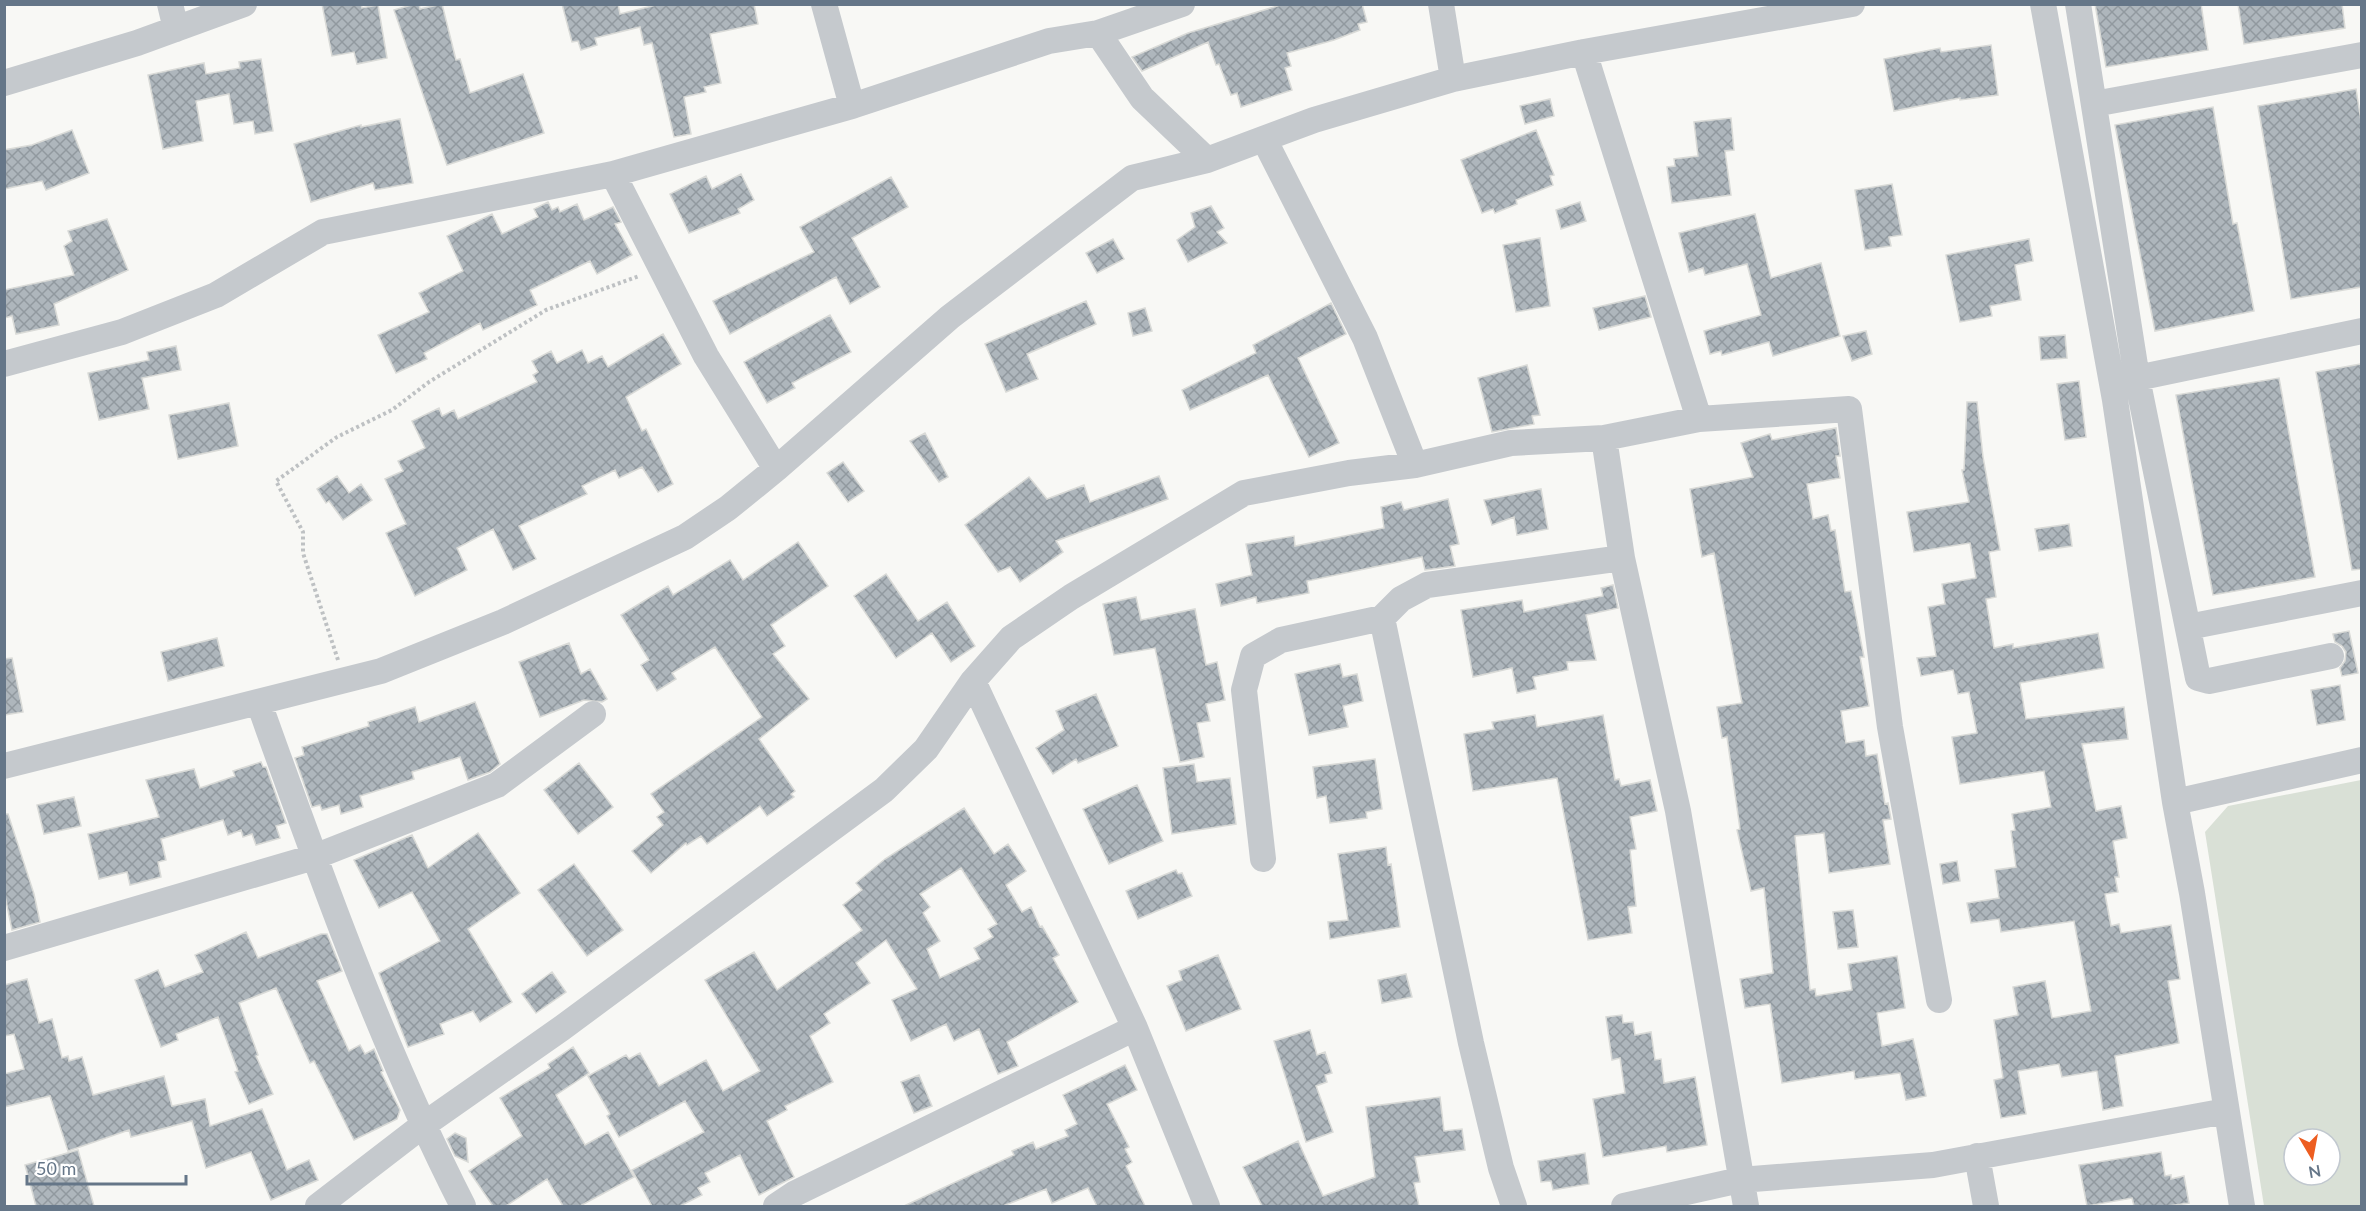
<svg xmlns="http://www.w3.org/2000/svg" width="2366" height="1211" viewBox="0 0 2366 1211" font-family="Lato,sans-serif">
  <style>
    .pitch { fill: #d9e0d6; fill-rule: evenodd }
    .building { fill: url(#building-cross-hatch); stroke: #d9dad7; stroke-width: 1.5; fill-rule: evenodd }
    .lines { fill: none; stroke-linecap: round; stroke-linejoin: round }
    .path { stroke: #bec1c3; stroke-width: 4; stroke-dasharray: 3 3; stroke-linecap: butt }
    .minor { stroke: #c5c9cd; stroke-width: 26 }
  </style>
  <defs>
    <pattern id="building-cross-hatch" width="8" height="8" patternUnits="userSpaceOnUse" patternTransform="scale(1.5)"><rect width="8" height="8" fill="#aeb6bc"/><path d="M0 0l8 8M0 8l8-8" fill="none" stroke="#91999f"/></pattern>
  </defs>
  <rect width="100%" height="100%" fill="#f8f8f5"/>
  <path class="pitch" d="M2361 780V1206H2264L2205 832 2228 806ZM2294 1139H2330V1175H2294Z"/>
  <path class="building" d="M322 4H361L362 8 378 5 387 58 357 64 354 52 332 56Z
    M415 4H419L420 9 442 4 456 60 460 59 470 93 523 74 544 133 447 165 394 10Z
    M562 4H618L620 14 660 4H754L758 24 710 34 721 83 704 87 706 92 684 97 691 134 674 137 652 43 644 45 640 27 595 38 597 45 581 50 578 41 572 42Z
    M1284 4H1362L1367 22 1358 24 1360 30 1334 40 1287 53 1291 66 1285 68 1292 90 1241 107 1237 93 1231 95 1219 64 1216 65 1208 42 1142 71 1132 57 1188 33Z
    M2095 4H2201L2208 50 2106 67Z
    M2238 4H2342L2345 28 2244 44Z
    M1991 45 1998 95 1960 100V98L1894 111 1884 59 1940 48 1941 52Z
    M261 59 273 131 255 134 253 121 234 124 229 94 196 101 203 141 163 149 148 75 204 63 206 74 240 68 239 62Z
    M2356 89 2361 121V287L2291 299 2258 106Z
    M1550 99 1554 116 1525 124 1520 106Z
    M2213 107 2233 224 2237 223 2254 311 2155 331 2115 125Z
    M1731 118 1734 150 1725 151 1731 195 1672 203 1667 167 1675 166 1674 159 1698 156 1694 122Z
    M400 119 413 183 375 190 373 183 311 202 294 144 361 125V127Z
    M72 130 89 173 46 190 42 181 4 189V150L32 145Z
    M1536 130 1554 175 1550 176 1553 185 1516 200 1517 204 1495 213 1493 209 1482 213 1461 160Z
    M741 174 754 200 738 209 740 213 689 233 670 194 706 176 712 189Z
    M891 177 908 207 852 238 880 287 850 304 836 277 730 334 713 301 814 252 800 227Z
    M1892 184 1902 235 1889 237 1891 246 1865 250 1855 190Z
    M548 202 552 210 558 207 560 212 577 204 584 220 613 207 621 222 615 224 632 255 597 274 590 261 530 290 537 305 483 330 480 323 424 353 427 359 396 373 378 335 429 312 419 293 463 271 447 236 492 214 502 234 538 217 534 209Z
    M1580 202 1586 221 1561 229 1556 210Z
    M1211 206 1224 228 1217 232 1227 243 1188 262 1177 240 1195 227 1191 213Z
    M1755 214 1771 278 1821 263 1840 336 1773 356 1769 342 1722 355 1721 351 1710 354 1704 331 1761 315 1747 264 1705 275 1703 268 1689 272 1679 233Z
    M107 219 128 270 54 304 59 325 16 334 12 316 4 318V290L74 275 64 246 72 241 68 231Z
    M1540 238 1550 306 1516 312 1503 245Z
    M1113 239 1124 259 1097 273 1086 253Z
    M2029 239 2033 261 2015 265 2021 300 1990 306 1992 316 1960 322 1946 255Z
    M1645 296 1651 317 1599 330 1593 308Z
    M1086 301 1096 324 1027 354 1038 379 1006 392 985 344Z
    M1331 303 1346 334 1298 358 1339 443 1309 457 1268 375 1190 410 1182 390 1256 353 1253 345Z
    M1145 308 1152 331 1133 336 1128 313Z
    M830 315 851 352 792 383 795 388 767 403 744 362Z
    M1866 331 1872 354 1852 361 1843 336Z
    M663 334 681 364 626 397 642 431 646 429 673 484 658 492 642 467 619 478 615 470 582 486 587 494 519 526 536 559 513 570 493 529 457 548 467 570 415 596 386 533 406 524 385 479 403 471 398 461 425 448 412 421 439 408 442 416 454 410 458 419 537 382 533 375 538 372 532 361 551 351 557 363 582 350 588 363 602 356 608 367Z
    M2065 335 2067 358 2041 360 2039 337Z
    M176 346 181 370 142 378 149 409 99 420 88 373 149 360 147 352Z
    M2361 364V569L2352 570 2316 372Z
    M1527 365 1540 415 1532 416 1534 424 1492 432 1478 378Z
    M2279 378 2315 577 2213 595 2176 395Z
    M2079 381 2086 437 2065 440 2057 384Z
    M1967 402H1977L1983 457 2000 550 1989 552 1996 597 1986 599 1994 648 2013 644V648L2098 633 2104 668 2020 683 2026 719 2124 707 2128 739 2082 744 2096 811 2121 806 2127 838 2113 841 2119 877H2115L2118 892 2105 894 2111 926 2119 924 2121 933 2171 925 2180 979 2168 981 2179 1043 2115 1056 2123 1106 2103 1110 2097 1071 2062 1077 2059 1064 2018 1071 2026 1114 2001 1118 1994 1080 2003 1078 1994 1020 2018 1015 2013 987 2045 981 2052 1018 2091 1011 2074 921 2001 932 1999 919 1971 923 1967 903 1999 898 1995 870 2016 867 2011 831 2015 830 2012 814 2051 807 2044 771 1960 784 1952 737 1977 733 1969 692 1958 694 1953 670 1921 676 1917 658 1936 656 1928 607 1945 604 1942 584 1976 578 1970 543 1914 552 1907 512 1969 502 1962 470H1964Z
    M229 403 238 446 178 459 169 415Z
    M1836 428 1840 456H1836L1840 478 1807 484 1813 519 1828 515 1831 531 1835 530 1845 592 1851 591 1864 657H1860L1869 706 1841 711 1846 743 1864 740 1866 756 1877 754 1885 804 1888 803 1891 819 1883 820 1890 864 1829 873 1824 833 1795 836 1810 990 1815 989 1816 996 1852 990 1848 964 1897 956 1905 1008 1877 1013 1882 1046 1913 1039 1926 1096 1906 1100 1900 1073 1855 1079 1854 1071 1782 1083 1770 1004 1745 1008 1740 979 1773 973 1764 888 1751 891 1737 830 1740 829 1727 737 1722 738 1717 707 1742 703 1714 553 1702 557 1690 489 1753 477 1741 443 1770 434 1772 440Z
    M925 433 948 477 939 482 910 441Z
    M843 462 864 491 848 502 827 473Z
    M337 476 349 493 361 484 372 500 343 520 329 501 326 503 317 489Z
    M1159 476 1168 499 1056 541 1063 552 1020 582 1010 567 998 572 965 525 1029 477 1047 499 1084 485 1090 502Z
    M1541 489 1548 529 1517 535 1514 517 1492 525 1484 500Z
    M1448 499 1459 544 1450 546 1455 566 1425 570 1422 557 1307 581 1309 593 1257 603 1256 597 1221 606 1216 584 1252 575 1246 544 1294 536 1295 546 1384 528 1381 507 1401 502 1404 510Z
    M2069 524 2072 546 2039 551 2035 529Z
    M798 542 828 586 771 625 785 646 773 654 809 699 759 739 795 791 791 794 794 797 767 816 760 806 707 844 701 836 687 845 686 843 651 873 632 851 663 825 657 817 664 812 651 794 762 717 715 647 672 673 676 679 657 691 641 665 649 660 621 615 668 586 673 595 730 560 743 580Z
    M886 574 918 621 947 602 975 646 951 662 932 633 896 658 854 596Z
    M1613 585 1618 608 1586 615 1596 660 1567 662 1568 670 1533 677 1536 689 1517 693 1512 668 1473 677 1461 610 1522 600 1524 612 1603 596 1601 588Z
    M1136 597 1141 620 1195 609 1206 665 1217 662 1225 700 1206 704 1210 721 1197 723 1204 757 1180 762 1155 648 1114 655 1103 604Z
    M2349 631 2358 673 2342 676 2340 668 2345 661 2346 652 2342 646 2335 642 2333 634Z
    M217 638 224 666 168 681 161 652Z
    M569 643 581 674 590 669 607 699 602 702 584 700 540 717 519 662Z
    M12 658 23 712 4 715V659Z
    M1340 664 1343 677 1357 674 1363 701 1343 706 1348 727 1309 735 1295 674Z
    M2340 685 2345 720 2317 725 2311 690Z
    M1096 694 1118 746 1078 763 1076 759 1053 774 1036 748 1064 730 1056 711Z
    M475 702 500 764 490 772 468 780 460 757 412 772 414 779 360 796 363 807 341 814 339 805 322 810 320 805 312 807 295 758 304 755 302 747 369 726 368 722 415 707 419 722Z
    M1535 715 1537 727 1603 715 1615 780 1619 779 1621 786 1650 780 1657 811 1630 817 1636 849 1630 850 1636 906 1628 907 1632 933 1588 940 1557 778 1473 791 1464 734 1494 729 1492 722Z
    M1375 759 1382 809 1366 812 1367 818 1330 823 1326 796 1317 798 1313 767Z
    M261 762 263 767H266L286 823 276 826 280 838 256 845 252 834 243 837 241 830 228 835 223 820 161 839 166 860 158 862 161 877 130 885 127 872 99 879 88 834 159 817 146 780 194 769 200 788 235 776 233 771Z
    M579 763 613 807 578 834 544 790Z
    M1194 764 1197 782 1230 778 1236 824 1172 834 1163 768Z
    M1137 785 1163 841 1109 864 1083 809Z
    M74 797 81 826 44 834 37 805Z
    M964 808 994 854 1008 844 1026 871 1006 885 1022 912 1031 907 1040 927 1042 926 1059 955 1053 958 1078 1002 1007 1042 1018 1066 998 1074 979 1029 954 1041 946 1024 911 1041 892 1000 917 989 886 940 856 963 870 983 824 1014 830 1023 810 1036 833 1082 785 1106 787 1110 767 1121 794 1177 759 1195 740 1155 705 1173 710 1182 698 1188 702 1195 680 1206H652L632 1170 704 1132 685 1101 619 1137 607 1116 610 1114 588 1076 626 1055 629 1059 640 1053 659 1086 706 1060 723 1091 760 1071 705 980 754 952 777 990 862 930 843 905 862 890 856 883 885 859ZM961 868 997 924 988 929 993 937 974 948 980 959 940 978 927 949 940 941 923 913 930 907 920 894Z
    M4 814H8L34 894 40 922 12 930 4 891Z
    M478 833 520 893 468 929 512 1002 480 1022 473 1011 440 1024 444 1034 408 1047 379 973 440 941 412 892 379 908 354 860 412 835 428 868Z
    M1386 847 1388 865 1391 864 1400 927 1330 939 1328 922 1348 920 1338 854Z
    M1957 861 1960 881 1943 884 1940 864Z
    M574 864 623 930 587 956 538 890Z
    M1176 870 1178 874 1182 873 1192 896 1138 919 1126 891Z
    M1853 910 1858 947 1838 949 1833 912Z
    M246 932 258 958 321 934H327L342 971 317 981 349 1051 360 1045 365 1054 374 1049 383 1071 381 1072 400 1110 397 1119 354 1140 314 1061 310 1063 276 988 239 1003 258 1055 256 1056 273 1094 249 1104 235 1072 238 1071 218 1017 176 1034 178 1040 161 1047 135 980 158 970 165 987 203 972 195 955Z
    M1218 955 1241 1009 1186 1031 1167 986 1182 980 1179 971Z
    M552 972 566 992 536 1013 522 994Z
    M1406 974 1412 997 1382 1003 1378 980Z
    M27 979 39 1023 52 1019 62 1058 68 1056 69 1061 82 1057 93 1095 164 1076 172 1106 205 1099 210 1126 262 1109 287 1170 309 1160 318 1180 271 1200 251 1152 206 1168 192 1121 131 1137 129 1130 68 1151 50 1096 4 1107V1074L24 1069 14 1034 4 1036V985Z
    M1622 1015 1623 1023 1633 1022 1635 1035 1651 1032 1655 1060 1661 1059 1664 1083 1695 1077 1707 1145 1667 1152 1666 1146 1603 1157 1593 1099 1625 1093 1620 1058 1612 1060 1606 1017Z
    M1310 1030 1317 1055 1325 1052 1332 1073 1325 1075 1327 1082 1316 1086 1333 1132 1306 1142 1274 1041Z
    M573 1047 589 1073 556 1095 585 1145 608 1132 634 1177 580 1206H563L547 1179 506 1206H493L469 1171 522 1136 500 1098 550 1068 548 1064Z
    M1125 1065 1137 1090 1107 1104 1129 1147 1125 1149 1132 1162 1126 1166 1145 1206H1097L1088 1188 1052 1203 1046 1189 1003 1206H904L1014 1155 1012 1151 1033 1142 1036 1149 1068 1136 1065 1130 1077 1124 1063 1095Z
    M919 1075 932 1106 914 1113 901 1082Z
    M1440 1097 1444 1131 1462 1129 1465 1150 1415 1157 1420 1182 1414 1183 1419 1206H1262L1243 1167 1298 1141 1323 1196 1375 1177 1366 1107Z
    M455 1133 466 1138 468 1162 455 1156 447 1139Z
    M78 1150 94 1206H36L25 1165Z
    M2161 1152 2165 1176 2171 1175V1179L2184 1176 2189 1203 2168 1206H2134L2132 1198 2087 1206 2079 1165Z
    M1585 1153 1589 1184 1553 1190 1551 1181 1541 1182 1538 1161Z"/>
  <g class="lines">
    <path class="path" d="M338 660 303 553V532L276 481 337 437 392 410 429 382 546 310 639 276"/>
    <path class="minor" d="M170 4 176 29
      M824 4 852 106
      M1441 4 1453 79
      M2043 4 2115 400 2175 802 2192 893 2242 1206
      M2078 4 2137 378 2198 678 2209 681 2331 656
      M1098 33 1142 98 1207 160
      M1584 52 1699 419
      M4 83 137 43 244 4
      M2094 104 2362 55
      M1264 139 1365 338 1415 465
      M613 174 706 356 776 469
      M4 364 122 332 216 295 323 232 613 174 852 106 1049 41 1098 33 1182 4
      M2137 378 2362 331
      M1604 438 1622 558 1678 811 1746 1206
      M1382 618 1471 1043 1501 1168 1514 1206
      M2188 627 2362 593
      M973 681 1135 1028 1207 1206
      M259 703C320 874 381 1045 463 1206
      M4 766 381 671 503 622 685 537 728 508 776 469 950 317 1132 178 1207 160 1314 120 1453 79 1584 52 1852 4
      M2175 802 2362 760
      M1263 859 1244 690 1253 656 1281 640 1382 618 1401 599 1427 585 1622 558
      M4 948 314 857 497 785 593 714
      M1977 1156 1986 1206
      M318 1206 422 1126 562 1028 884 790 926 749 973 681 1011 638 1071 597 1244 493 1349 473 1415 465 1511 443 1604 438 1699 419 1849 409 1890 727 1939 1000
      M776 1206 794 1194 1135 1028
      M1624 1206 1740 1180 1933 1165 2226 1111"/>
  </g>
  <rect width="2366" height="1211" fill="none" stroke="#657688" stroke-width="12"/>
  <g transform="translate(2312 1157) rotate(170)"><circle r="28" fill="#ffffff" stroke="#c1c8cf" stroke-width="1.5"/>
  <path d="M0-4.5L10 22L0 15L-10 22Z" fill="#ed5d20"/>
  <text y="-9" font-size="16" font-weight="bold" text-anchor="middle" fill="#657688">N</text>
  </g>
  <path d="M27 1175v9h159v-9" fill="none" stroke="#657688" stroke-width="3"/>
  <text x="36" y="1175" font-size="18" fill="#657688" stroke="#ffffff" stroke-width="4.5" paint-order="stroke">50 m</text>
</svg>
